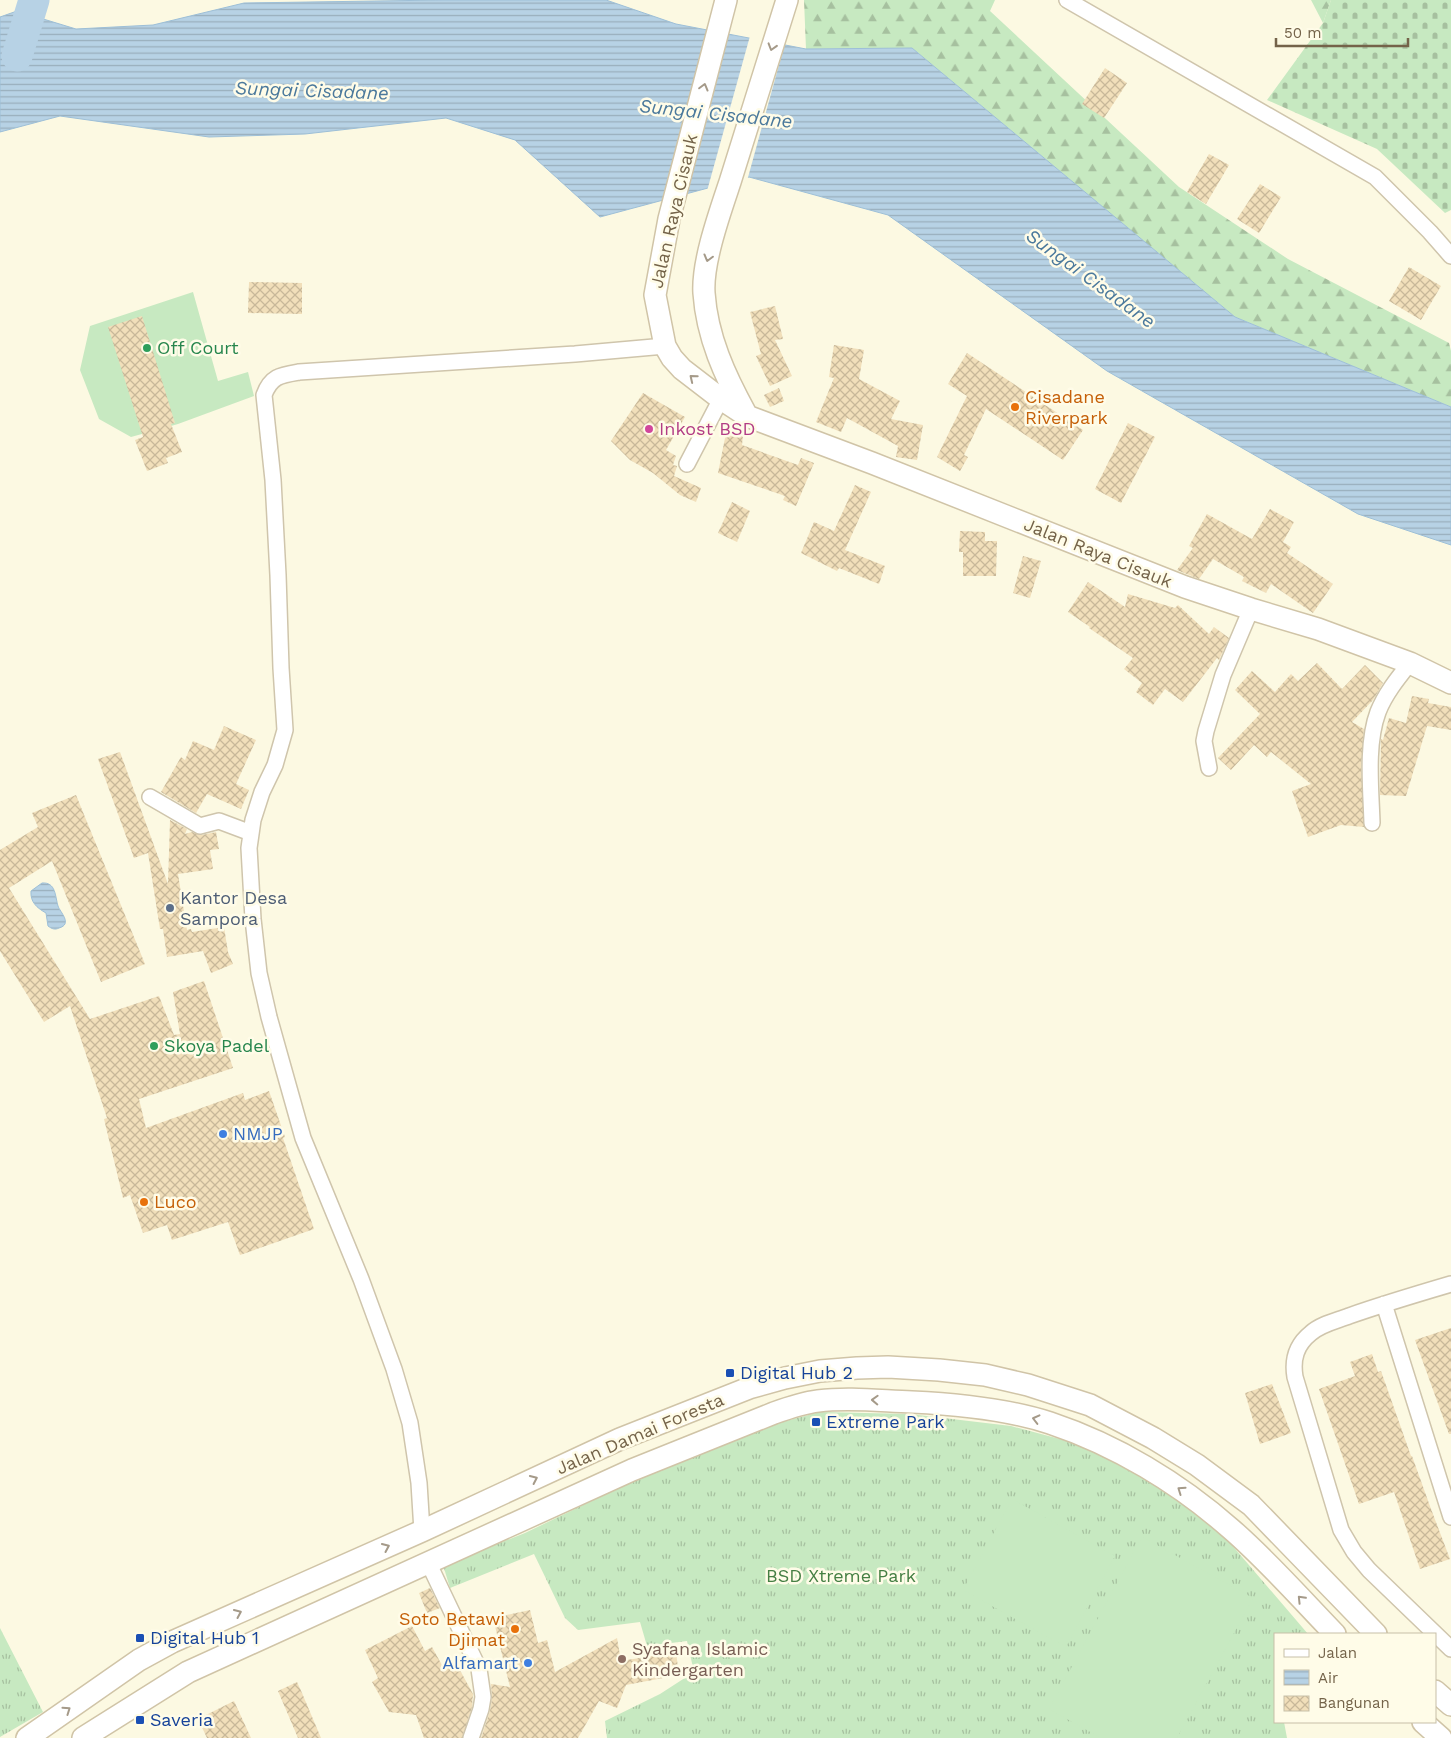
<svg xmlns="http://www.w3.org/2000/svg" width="1451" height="1738" viewBox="0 0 1451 1738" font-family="'Work Sans',sans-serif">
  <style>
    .grass { fill: url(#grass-tufts) }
    .forest { fill: url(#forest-firs) }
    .cemetery { fill: url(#cemetery-stones) }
    .pitch { fill: #c7e9c1 }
    .water { fill: url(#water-rules); stroke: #9dbfd7 }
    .pier { fill: #fcf9e2 }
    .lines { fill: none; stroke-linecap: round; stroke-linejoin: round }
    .river { stroke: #b7d2e5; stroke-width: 31 }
    .building { fill: url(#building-cross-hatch) }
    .minor-casing { stroke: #cfc5ac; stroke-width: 18 }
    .secondary-casing { stroke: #d0c4a7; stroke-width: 24 }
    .minor { stroke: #fff; stroke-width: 15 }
    .secondary { stroke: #fff; stroke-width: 21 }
    .oneway { stroke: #a59a89 }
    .leisure-dot { fill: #2e9e5b; stroke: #fffce8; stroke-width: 2 }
    .food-dot { fill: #e8710a; stroke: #fffce8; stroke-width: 2 }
    .hotel-dot { fill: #d1479c; stroke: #fffce8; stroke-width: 2 }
    .service-dot { fill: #5c6f8a; stroke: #fffce8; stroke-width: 2 }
    .shop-dot { fill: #3f7fe0; stroke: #fffce8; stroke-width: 2 }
    .transit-dot { fill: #1a4fb4; stroke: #fffce8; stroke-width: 2 }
    .education-dot { fill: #8d6e63; stroke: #fffce8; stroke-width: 2 }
    .labels { text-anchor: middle; stroke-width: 5; stroke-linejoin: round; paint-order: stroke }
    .street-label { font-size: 18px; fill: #746349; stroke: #fffce8 }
    .leisure-label { font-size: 18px; fill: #27864d; stroke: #fffce8; text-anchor: start }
    .food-label { font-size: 18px; fill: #c56008; stroke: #fffce8; text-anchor: start }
    .hotel-label { font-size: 18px; fill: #b23c85; stroke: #fffce8; text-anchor: start }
    .service-label { font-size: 18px; fill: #4e5e75; stroke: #fffce8; text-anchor: start }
    .shop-label { font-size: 18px; fill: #366cbe; stroke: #fffce8; text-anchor: start }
    .transit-label { font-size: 18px; fill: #164399; stroke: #fffce8; text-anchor: start }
    .park-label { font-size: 18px; fill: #457f43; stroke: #fffce8 }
    .education-label { font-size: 18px; fill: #785e54; stroke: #fffce8; text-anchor: start }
    .water-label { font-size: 19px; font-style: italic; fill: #4b799c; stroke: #fffce8 }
  </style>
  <defs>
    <pattern id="grass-tufts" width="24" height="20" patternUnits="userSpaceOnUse" patternTransform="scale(1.25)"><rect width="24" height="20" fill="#c7e9c1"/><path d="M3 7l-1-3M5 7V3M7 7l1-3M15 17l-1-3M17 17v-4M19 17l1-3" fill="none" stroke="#a6c09f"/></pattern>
    <pattern id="forest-firs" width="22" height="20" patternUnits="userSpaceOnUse" patternTransform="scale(1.25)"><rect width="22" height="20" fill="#c7e9c1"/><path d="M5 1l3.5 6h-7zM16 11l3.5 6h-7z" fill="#a6c09f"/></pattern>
    <pattern id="cemetery-stones" width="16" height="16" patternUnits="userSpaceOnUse" patternTransform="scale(1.25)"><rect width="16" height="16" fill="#c7e9c1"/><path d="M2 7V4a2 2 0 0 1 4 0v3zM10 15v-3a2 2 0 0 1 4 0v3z" fill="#a6c09f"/></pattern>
    <pattern id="water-rules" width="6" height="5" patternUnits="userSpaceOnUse" patternTransform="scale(1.25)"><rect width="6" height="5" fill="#b7d2e5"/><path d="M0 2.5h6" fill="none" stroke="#99aebc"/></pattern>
    <pattern id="building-cross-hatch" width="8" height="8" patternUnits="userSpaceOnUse" patternTransform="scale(1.25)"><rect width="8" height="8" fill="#f1dfba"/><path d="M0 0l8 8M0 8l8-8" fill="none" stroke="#c8b899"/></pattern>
  </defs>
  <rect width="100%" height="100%" fill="#fcf9e2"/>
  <path class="grass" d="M820 1412 910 1414 1011 1426 1108 1452 1213 1523 1308 1634H1275V1722H1284L1287 1738H607L605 1721 660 1694 694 1672 687 1641 647 1646 640 1622 578 1630 565 1618 534 1554 450 1588 443 1565 525 1533 725 1437Z
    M0 1628 43 1712 0 1737Z"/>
  <path class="forest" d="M804 0H995L990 11 1179 187 1288 259 1449 343 1451 351V407L1235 317 912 48 806 49Z
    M1311 0H1331L1323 23Z"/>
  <path class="cemetery" d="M1331 0H1451V210L1445 213 1377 149 1267 100 1323 23Z"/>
  <path class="pitch" d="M193 292 218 381 248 372 254 396 178 424 131 437 99 419 80 370 90 326Z
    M1012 1499 1115 1556 1066 1647 963 1590Z
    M1142 1537 1253 1598 1177 1738H1101L1049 1709Z"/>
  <path class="water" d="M442 0H606L676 24 806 49 912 48 1235 317 1451 407V545L1358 514 1107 371 888 215 749 177 600 217 515 140 446 118 305 134 209 137 60 116 0 132V17L17 11 76 29 153 25 244 3Z
    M42 883C56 882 55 896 58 906 60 912 73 924 59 928 55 930 52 929 48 926L46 913C37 908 30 902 31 891Z"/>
  <path class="pier" d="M750 36 785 43 747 181 707 191Z"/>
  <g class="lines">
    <path class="river" d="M17 56 34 0"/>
  </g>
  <path class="building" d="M1105 68 1127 83 1104 118 1082 104Z
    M1209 154 1229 165 1206 204 1187 192Z
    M1260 184 1281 197 1259 233 1237 219Z
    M1409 267 1441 286 1421 320 1389 301Z
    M249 282 302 283V314L248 313Z
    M775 306 783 339 775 340 792 376 770 386 756 356 761 354 750 312Z
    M142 316 175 423 171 424 182 452 166 458 168 463 147 471 135 440 143 437 108 327Z
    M834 345 864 350 859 379 900 401 891 419 923 425 917 460 896 457 898 446 847 418 841 432 816 422 834 378 829 377Z
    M967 353 1083 430 1063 460 986 409 964 455 968 457 960 471 937 457 967 396 948 384Z
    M779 388 784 401 770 407 764 395Z
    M643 393 685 417 666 450 676 456 673 465 677 466 674 476 701 488 696 502 680 495 653 473 630 460 611 441Z
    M1128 423 1155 437 1121 503 1095 489Z
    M726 433 743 436 742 445 798 465 801 458 814 463 796 506 783 500 785 496 718 473Z
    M855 485 871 492 845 550 885 566 879 584 839 568 837 571 801 553 814 522 834 531Z
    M732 502 750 511 737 542 718 533Z
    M1270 509 1294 522 1283 542 1291 547 1287 553 1333 584 1313 613 1271 584 1266 593 1242 581 1244 577 1213 559 1199 579 1177 570 1193 548 1189 546 1207 514 1252 539Z
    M960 531 985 532V541H997L996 576H963V552H959Z
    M1023 556 1041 561 1030 598 1013 593Z
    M1088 582 1125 607 1128 594 1175 608 1178 605 1209 634 1214 627 1229 638 1219 660 1217 658 1183 702 1165 689 1153 705 1136 692 1142 683 1124 669 1133 658 1089 628 1090 627 1068 612Z
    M1317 663 1342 689 1365 665 1383 683 1373 700 1352 722 1364 729 1361 766 1364 827 1341 825 1308 837 1292 791 1311 784 1271 752 1267 757 1254 745 1231 770 1218 758 1260 714 1235 690 1252 671 1275 692 1291 674 1298 681Z
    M1412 696 1429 699 1428 703 1451 707V730L1427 726 1406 796 1380 795 1381 739 1383 740 1389 718 1406 723Z
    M224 726 256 740 236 784 249 790 241 809 207 794 196 813 161 792 181 757 185 760 193 741 214 750Z
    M120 752 168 884 170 820 187 829 185 834 192 832 202 835 216 832 219 849 210 850 213 869 178 874 187 930 191 929 192 932 224 927 228 952 233 964 211 973 203 951 167 957 163 929H160L148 853 134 858 98 759Z
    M76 795 145 964 101 982 52 861 9 888 90 1019 159 996 174 1035 180 1034 173 992 204 981 233 1068 139 1099 146 1128 243 1093 245 1100 269 1091 285 1137 283 1138 314 1229 240 1255 228 1222 172 1240 167 1225 143 1233 130 1195 123 1198 104 1119 107 1118 70 1006 44 1022 0 951V850L38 827 32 813Z
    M1451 1328V1434H1449L1415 1340Z
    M1372 1354 1378 1372 1381 1371 1411 1456H1412L1431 1509 1450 1559 1420 1569 1394 1492 1359 1504 1319 1389 1355 1376 1350 1362Z
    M1272 1384 1291 1433 1260 1444 1245 1393Z
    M430 1588 440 1608 427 1613 419 1593Z
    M530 1610 538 1643 547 1640 555 1672 617 1638 621 1661 676 1652 679 1675 626 1685 617 1708 599 1701 578 1738H481L490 1711 492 1698 491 1684 510 1687 493 1618Z
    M412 1626 425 1651 432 1647 443 1667 455 1661 473 1694 472 1707 462 1738H424L416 1715 389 1712 372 1682 378 1678 365 1650Z
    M297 1682 302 1693 321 1738H298L278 1691Z
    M234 1701 251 1738H207L198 1719Z"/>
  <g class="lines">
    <defs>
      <path id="minor" d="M1067 0 1375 177 1430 232 1451 256
        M687 464 725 391
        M1209 768 1204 741 1206 731 1223 675 1251 609
        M150 797 200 826 219 821 251 833
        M1372 823C1371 789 1366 744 1378 712 1385 694 1398 678 1410 663
        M1451 1284C1417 1294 1383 1304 1349 1316 1336 1321 1321 1324 1311 1333 1296 1345 1292 1359 1295 1377L1341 1530 1354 1552 1369 1570 1451 1649
        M1384 1304 1451 1517
        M422 1531 419 1483 410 1423 394 1369 361 1279 303 1138 269 1017 259 973 253 919 249 848 253 820 262 792 275 765 285 730 281 668 278 575 273 480 264 395C271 376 281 375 299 372L575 354 665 346
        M428 1562 479 1669 483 1697 481 1709 471 1738"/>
      <path id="secondary" d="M726 0 669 219 655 295 665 346 672 358 682 369 721 399 747 416 872 463 1185 587 1251 609 1318 629 1410 663 1451 683
        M746 414C725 376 707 337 704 293 702 262 720 212 730 182 749 121 768 61 787 0
        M1435 1691 1451 1705
        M1423 1722 1441 1738
        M27 1738 139 1660 172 1642 422 1531 620 1439 749 1388 785 1378 820 1371 857 1368 888 1367 939 1370 985 1375 1028 1385 1090 1405 1153 1438 1197 1465 1251 1505 1376 1634
        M83 1738 188 1672 632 1470 774 1413C788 1408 802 1403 818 1401 849 1397 881 1401 912 1402 954 1404 1010 1410 1050 1423 1116 1445 1179 1483 1231 1529 1268 1561 1301 1599 1335 1634"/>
    </defs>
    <use href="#minor" class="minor-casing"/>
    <use href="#secondary" class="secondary-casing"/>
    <use href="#minor" class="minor"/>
    <use href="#secondary" class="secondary"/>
  </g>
  <defs><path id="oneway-chevron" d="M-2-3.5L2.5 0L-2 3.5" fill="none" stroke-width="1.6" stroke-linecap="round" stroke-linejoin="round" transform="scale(1.25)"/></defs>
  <g class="oneway">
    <use href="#oneway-chevron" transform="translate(772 47) rotate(107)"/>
    <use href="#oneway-chevron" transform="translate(704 87) rotate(-75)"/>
    <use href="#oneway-chevron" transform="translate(708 258) rotate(105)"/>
    <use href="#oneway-chevron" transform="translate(693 378) rotate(-141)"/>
    <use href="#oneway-chevron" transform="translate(875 1400) rotate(-178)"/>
    <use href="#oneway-chevron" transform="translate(1036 1419) rotate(-166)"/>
    <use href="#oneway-chevron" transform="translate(534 1479) rotate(-25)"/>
    <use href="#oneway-chevron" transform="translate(1181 1490) rotate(-145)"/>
    <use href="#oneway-chevron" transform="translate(386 1547) rotate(-24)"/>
    <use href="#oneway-chevron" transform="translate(1301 1599) rotate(-134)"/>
    <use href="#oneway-chevron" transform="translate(238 1613) rotate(-24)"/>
    <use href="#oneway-chevron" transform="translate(67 1710) rotate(-35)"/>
  </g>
  <g class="leisure-dot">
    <circle cx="147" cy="348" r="5"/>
    <circle cx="154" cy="1046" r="5"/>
  </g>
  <g class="food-dot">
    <circle cx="1015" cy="407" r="5"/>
    <circle cx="144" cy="1202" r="5"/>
    <circle cx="515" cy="1629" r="5"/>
  </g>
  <circle class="hotel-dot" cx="649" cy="429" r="5"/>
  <circle class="service-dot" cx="170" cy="908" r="5"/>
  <g class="shop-dot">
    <circle cx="223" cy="1134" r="5"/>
    <circle cx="528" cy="1663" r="5"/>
  </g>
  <g class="transit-dot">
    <rect x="725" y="1368" width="10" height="10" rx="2.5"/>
    <rect x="811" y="1417" width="10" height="10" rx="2.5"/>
    <rect x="135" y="1633" width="10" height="10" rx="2.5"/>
    <rect x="135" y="1715" width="10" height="10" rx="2.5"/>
  </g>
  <circle class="education-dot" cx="622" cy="1659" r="5"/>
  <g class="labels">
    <g class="street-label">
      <text transform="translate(674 211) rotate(-77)" y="6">Jalan Raya Cisauk</text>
      <text transform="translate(1098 553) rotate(22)" y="6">Jalan Raya Cisauk</text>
      <text transform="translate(640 1434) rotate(-23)" y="6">Jalan Damai Foresta</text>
    </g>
    <g class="leisure-label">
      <text x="157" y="354">Off Court</text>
      <text x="164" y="1052">Skoya Padel</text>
    </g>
    <g class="food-label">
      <text x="1025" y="403">Cisadane<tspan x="1025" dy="21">Riverpark</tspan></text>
      <text x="154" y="1208">Luco</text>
      <text x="505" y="1625" text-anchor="end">Soto Betawi<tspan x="505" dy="21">Djimat</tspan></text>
    </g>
    <g class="hotel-label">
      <text x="659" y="435">Inkost BSD</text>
    </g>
    <g class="service-label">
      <text x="180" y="904">Kantor Desa<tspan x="180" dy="21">Sampora</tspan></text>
    </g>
    <g class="shop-label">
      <text x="233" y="1140">NMJP</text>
      <text x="518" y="1669" text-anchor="end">Alfamart</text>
    </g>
    <g class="transit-label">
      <text x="740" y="1379">Digital Hub 2</text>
      <text x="826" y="1428">Extreme Park</text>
      <text x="150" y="1644">Digital Hub 1</text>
      <text x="150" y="1726">Saveria</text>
    </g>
    <g class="park-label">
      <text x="841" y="1582">BSD Xtreme Park</text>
    </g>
    <g class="education-label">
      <text x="632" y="1655">Syafana Islamic<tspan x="632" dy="21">Kindergarten</tspan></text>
    </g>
    <g class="water-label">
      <text transform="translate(312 90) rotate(2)" y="7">Sungai Cisadane</text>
      <text transform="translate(716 113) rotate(6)" y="7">Sungai Cisadane</text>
      <text transform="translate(1091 278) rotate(36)" y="7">Sungai Cisadane</text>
    </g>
  </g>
  <rect x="1274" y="1633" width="162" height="90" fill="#fffce8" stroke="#c7bfa8"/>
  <rect x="1284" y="1649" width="25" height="8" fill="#ffffff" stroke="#c7bfa8"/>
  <text x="1318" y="1658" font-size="15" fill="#746349">Jalan</text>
  <rect x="1284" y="1670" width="25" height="15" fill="url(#water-rules)" stroke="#c7bfa8"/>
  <text x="1318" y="1683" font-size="15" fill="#746349">Air</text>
  <rect x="1284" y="1696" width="25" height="15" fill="url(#building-cross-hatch)" stroke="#c7bfa8"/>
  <text x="1318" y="1708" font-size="15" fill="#746349">Bangunan</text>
  <path d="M1276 38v8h132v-8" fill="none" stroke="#746349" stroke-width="2.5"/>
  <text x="1284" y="38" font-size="15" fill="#746349" stroke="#fffce8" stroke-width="4" paint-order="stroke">50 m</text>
</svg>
